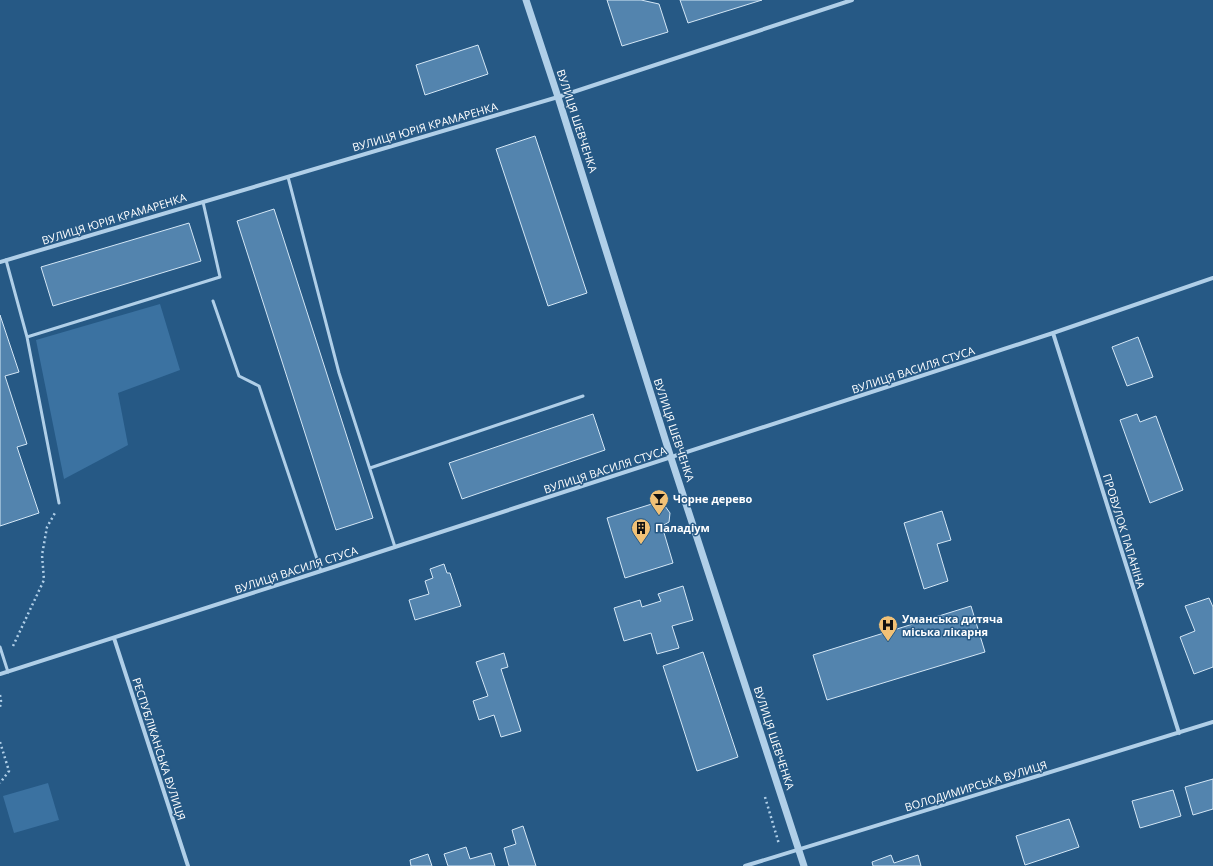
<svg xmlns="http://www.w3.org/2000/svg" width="1213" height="866" viewBox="0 0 1213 866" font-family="'Open Sans',sans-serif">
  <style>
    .green { fill: #3b72a1 }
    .building { fill: #5384ae; stroke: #d4e7f6 }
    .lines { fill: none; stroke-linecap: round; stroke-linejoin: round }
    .path { stroke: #b0cfe8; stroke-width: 2.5; stroke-dasharray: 2 3; stroke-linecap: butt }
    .service { stroke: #b0cfe8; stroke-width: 3 }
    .minor { stroke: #b0cfe8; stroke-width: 4 }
    .tertiary { stroke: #b0cfe8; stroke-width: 7 }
    .labels { text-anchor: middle; stroke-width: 3; stroke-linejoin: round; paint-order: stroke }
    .street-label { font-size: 11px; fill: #fff; stroke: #265985 }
    .poi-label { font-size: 11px; font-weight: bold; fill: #fff; stroke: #265985; text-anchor: start }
  </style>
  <rect width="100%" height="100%" fill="#265985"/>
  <path class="green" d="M160 304 180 370 118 393 128 445 64 479 36 340Z
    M48 783 59 820 14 833 3 796Z"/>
  <path class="building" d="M607 0H641L659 4 668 32 622 46Z
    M680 0H762L688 23Z
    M478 45 488 74 425 95 416 65Z
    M535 136 587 293 548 306 496 149Z
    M274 209 373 518 336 530 237 221Z
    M189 223 201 261 53 306 41 267Z
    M0 315 19 372 5 376 27 444 17 447 39 513 0 526Z
    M1138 337 1153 377 1127 386 1112 347Z
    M593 414 605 450 462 499 449 463Z
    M1137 414 1140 422 1156 416 1183 490 1150 503 1120 420Z
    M655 503V506H665L670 513 669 522 662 526 673 563 625 578 607 518Z
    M942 511 951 540 937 544 948 581 924 589 904 523Z
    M444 564 447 573H450L461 606 415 620 409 600 429 594 425 581 433 578 430 569Z
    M683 586 693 620 672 626 679 648 657 654 651 633 624 641 614 608 640 600 642 607 661 601 658 594Z
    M1209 598 1213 607V667L1194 674 1180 637 1195 631 1185 606Z
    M971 606 985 652 827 700 813 655Z
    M703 652 738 757 697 771 663 666Z
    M504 653 508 667 501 669 521 731 501 737 494 715 479 720 473 701 488 696 476 662Z
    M1213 779V809L1193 815 1185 787Z
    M1173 790 1181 816 1140 828 1132 801Z
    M1069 819 1079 847 1025 865 1016 836Z
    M523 826 536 866H509L504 848 516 844 512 830Z
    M466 847 470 859 491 853 495 866H448L444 854Z
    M428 854 432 866H411L410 860Z
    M891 855 894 863 918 855 921 866H873L872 862Z"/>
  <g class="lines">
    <path class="path" d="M13 646 44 580 42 555 47 527 55 513
      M0 695 1 701 0 707
      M0 742 9 771 0 783
      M765 797 779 844"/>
    <path class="service" d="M288 177 339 373 395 547
      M6 260 27 337 59 503
      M213 301 239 376 259 386 321 571
      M27 337 220 277 203 202
      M370 468 583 396
      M0 647 8 672"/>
    <path class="minor" d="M0 262 558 97 852 0
      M1053 333 1179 733
      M114 638 188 866
      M0 674 321 571 1053 333 1213 278
      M745 866 1213 722"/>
    <path class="tertiary" d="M526 0 558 97 671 458 804 866"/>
  </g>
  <defs>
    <symbol id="bar-pin" viewBox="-11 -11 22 30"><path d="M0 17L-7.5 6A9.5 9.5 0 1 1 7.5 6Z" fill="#f1c176" stroke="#265985"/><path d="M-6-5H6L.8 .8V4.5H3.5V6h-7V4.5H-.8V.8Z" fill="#111"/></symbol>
    <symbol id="building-pin" viewBox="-11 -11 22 30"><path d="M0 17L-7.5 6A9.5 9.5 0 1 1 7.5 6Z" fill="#f1c176" stroke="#265985"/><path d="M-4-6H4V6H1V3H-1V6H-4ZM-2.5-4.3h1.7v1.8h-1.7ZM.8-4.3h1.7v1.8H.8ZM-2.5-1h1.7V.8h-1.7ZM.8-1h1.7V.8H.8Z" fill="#111"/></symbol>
    <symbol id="hospital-pin" viewBox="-11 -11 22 30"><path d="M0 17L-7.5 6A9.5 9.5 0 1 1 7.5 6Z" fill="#f1c176" stroke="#265985"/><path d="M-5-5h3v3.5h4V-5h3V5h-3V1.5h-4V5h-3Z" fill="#111"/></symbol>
  </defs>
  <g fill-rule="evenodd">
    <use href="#bar-pin" x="648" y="488" width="22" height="30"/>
    <use href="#building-pin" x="630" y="517" width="22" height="30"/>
    <use href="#hospital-pin" x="877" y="614" width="22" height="30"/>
  </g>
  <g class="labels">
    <g class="street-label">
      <text transform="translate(577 121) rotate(72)" y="4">ВУЛИЦЯ ШЕВЧЕНКА</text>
      <text transform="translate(425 127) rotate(-16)" y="4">ВУЛИЦЯ ЮРІЯ КРАМАРЕНКА</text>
      <text transform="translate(114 219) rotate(-17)" y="4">ВУЛИЦЯ ЮРІЯ КРАМАРЕНКА</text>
      <text transform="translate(913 370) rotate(-18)" y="4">ВУЛИЦЯ ВАСИЛЯ СТУСА</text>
      <text transform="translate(674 430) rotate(72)" y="4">ВУЛИЦЯ ШЕВЧЕНКА</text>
      <text transform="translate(605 470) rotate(-18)" y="4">ВУЛИЦЯ ВАСИЛЯ СТУСА</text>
      <text transform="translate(1124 531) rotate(73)" y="4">ПРОВУЛОК ПАПАНІНА</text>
      <text transform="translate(296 570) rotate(-18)" y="4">ВУЛИЦЯ ВАСИЛЯ СТУСА</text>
      <text transform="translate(774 738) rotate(72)" y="4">ВУЛИЦЯ ШЕВЧЕНКА</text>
      <text transform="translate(159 749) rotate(72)" y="4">РЕСПУБЛІКАНСЬКА ВУЛИЦЯ</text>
      <text transform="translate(976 786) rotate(-17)" y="4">ВОЛОДИМИРСЬКА ВУЛИЦЯ</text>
    </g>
    <g class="poi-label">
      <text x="673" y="503">Чорне дерево</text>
      <text x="655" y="532">Паладіум</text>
      <text x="902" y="623">Уманська дитяча<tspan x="902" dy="13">міська лікарня</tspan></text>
    </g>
  </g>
</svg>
